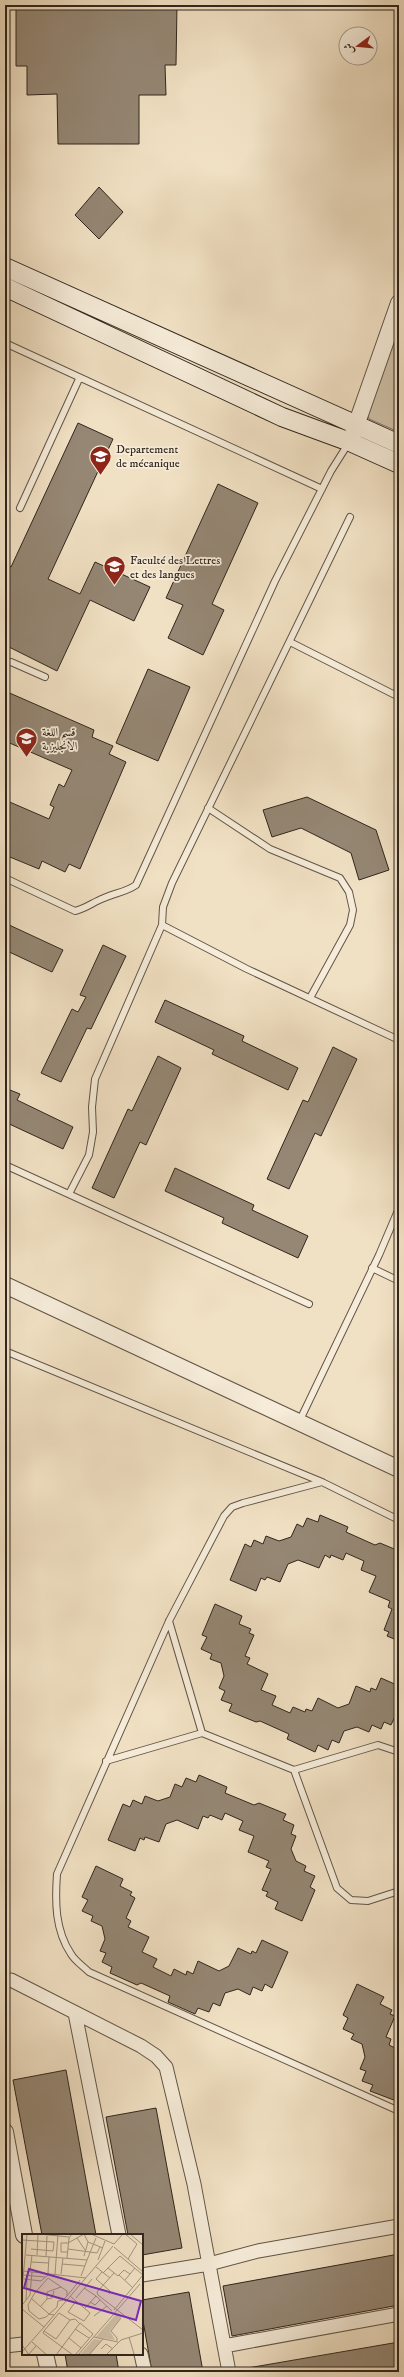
<svg xmlns="http://www.w3.org/2000/svg" width="404" height="2377" viewBox="0 0 404 2377" font-family="'IM FELL DW Pica',Amiri,serif">
  <style>
    .green { fill: #d0c1a8; stroke: #807462 }
    .building { fill: #958774; stroke: #31261d }
    .lines { fill: none; stroke-linecap: round; stroke-linejoin: round }
    .service-casing { stroke: #615547; stroke-width: 8 }
    .minor-casing { stroke: #615547; stroke-width: 15 }
    .tertiary-casing { stroke: #615547; stroke-width: 18 }
    .secondary-casing { stroke: #31261d; stroke-width: 20 }
    .service { stroke: #f6ecd9; stroke-width: 6 }
    .minor { stroke: #f6ecd9; stroke-width: 13 }
    .tertiary { stroke: #f6ecd9; stroke-width: 16 }
    .secondary { stroke: #f6ecd9; stroke-width: 18 }
    .labels { text-anchor: middle; stroke-width: 3.5; stroke-linejoin: round; paint-order: stroke }
    .poi-label { font-size: 12px; fill: #31261d; stroke: #f6ecd9; text-anchor: start }
    .inset-road { fill: none; stroke: #a49681; stroke-width: 1 }
    .view { fill: #7b2cbf; fill-opacity: 0.15; stroke: #7b2cbf; stroke-width: 2 }
    .inset-edge { fill: none; stroke: #31261d; stroke-width: 2 }
  </style>
  <rect width="100%" height="100%" fill="#f1e1c4"/>
  <filter id="stains"><feTurbulence type="fractalNoise" baseFrequency=".005" numOctaves="4"/><feColorMatrix values="0 0 0 0 .2 0 0 0 0 .09 0 0 0 0 .02 0 0 0 .5 -.17"/></filter>
  <radialGradient id="worn" r=".72"><stop offset=".6" stop-color="#630" stop-opacity="0"/><stop offset="1" stop-color="#630" stop-opacity=".3"/></radialGradient>
  <path class="green" d="M399 323V432L369 419 367 410Z"/>
  <path class="building" d="M16 5H177L176 65H165L166 95H139V144H58L57 94 27 95V66H16Z
    M99 187 123 212 99 239 75 215Z
    M78 423 113 439 48 579 80 594 95 562 150 587 134 621 90 600 57 671 5 645V564L11 567Z
    M218 484 258 503 212 604 224 610 203 655 168 638 183 605 166 598Z
    M148 669 190 687 158 761 116 743Z
    M5 691 94 730 92 737 113 746 109 754 126 762 80 869 69 864 65 872 42 861 39 869 5 855V800L49 819 54 807 50 805 59 784 64 787 72 770 5 741Z
    M307 797 376 830 389 870 359 880 351 853 301 828 272 837 263 810Z
    M5 916 9 918 7 924 63 950 52 972 5 950Z
    M103 945 126 956 91 1029 87 1028 61 1082 41 1073 72 1009 78 1012 86 997 80 995Z
    M165 1000 244 1036 242 1041 298 1068 288 1090 212 1054 214 1050 155 1022Z
    M333 1047 357 1059 321 1136 315 1133 289 1189 267 1179 303 1100 308 1102Z
    M158 1056 181 1068 146 1145 140 1142 114 1198 92 1188 128 1109 132 1111Z
    M5 1088 20 1094 17 1100 73 1127 63 1149 5 1122Z
    M175 1168 254 1205 252 1210 308 1236 298 1258 222 1223 224 1218 165 1191Z
    M320 1515 348 1527 346 1532 375 1545 380 1543 399 1551V1641L387 1636 389 1632 384 1630 392 1609 388 1607 390 1601 369 1592 376 1576 361 1570 364 1561 346 1553 343 1560 331 1555 330 1558 325 1555 319 1568 298 1560 288 1564 280 1582 267 1577 265 1580 261 1578 256 1591 230 1580 245 1544 251 1547 254 1540 263 1544 266 1536 279 1541 291 1537 297 1524 303 1527 307 1518 318 1522Z
    M215 1604 242 1616 239 1624 251 1629 249 1633 254 1635 245 1656 250 1658 247 1664 268 1674 261 1690 276 1696 272 1705 290 1713 293 1707 305 1712 306 1709 312 1711 318 1698 338 1708 349 1704 356 1686 370 1692 371 1688 376 1690 381 1678 399 1686V1708L391 1725 384 1722 381 1729 372 1725 369 1732 357 1727 344 1731 339 1743 332 1740 328 1750 318 1745 315 1752 287 1739 289 1734 260 1721 256 1722 229 1711 232 1704 221 1700 225 1691 219 1688 224 1676 221 1663 210 1659 212 1654 201 1649 207 1637 202 1635Z
    M199 1775 227 1787 225 1793 254 1805 259 1803 286 1814 283 1820 294 1825 291 1834 296 1836 291 1849 296 1861 306 1866 304 1871 315 1876 310 1887 315 1890 302 1921 275 1909 278 1902 266 1896 268 1892 262 1890 271 1869 266 1867 269 1861 248 1852 254 1836 239 1830 243 1821 225 1813 222 1820 210 1815 208 1818 203 1816 198 1829 177 1820 166 1824 159 1842 145 1837 144 1840 140 1838 135 1851 108 1840 123 1804 130 1807 133 1800 142 1804 145 1796 158 1801 170 1797 175 1784 182 1787 186 1778 196 1782Z
    M96 1866 123 1879 120 1886 132 1892 130 1895 135 1898 126 1918 131 1921 128 1927 149 1937 142 1952 157 1959 153 1967 171 1976 174 1969 186 1975 187 1971 193 1974 198 1961 219 1971 229 1966 238 1948 251 1954 252 1951 256 1953 262 1940 288 1952 272 1988 265 1984 262 1991 253 1987 250 1995 238 1989 225 1993 220 2006 213 2003 209 2012 198 2008 195 2014 168 2002 170 1996 141 1983 137 1985 110 1973 112 1967 102 1962 106 1953 100 1951 105 1939 102 1926 91 1921 93 1916 82 1911 88 1900 82 1897Z
    M357 1984 384 1997 380 2004 392 2010 390 2014 395 2016 386 2037 391 2039 389 2045 399 2050V2102L370 2091 373 2085 362 2081 366 2071 360 2069 365 2057 362 2044 351 2039 354 2034 343 2029 348 2018 343 2015Z
    M66 2070 96 2235H42L13 2080Z
    M156 2108 182 2248 142 2255V2235H128L106 2117Z
    M399 2254V2305L232 2336 223 2286Z
    M189 2292 203 2372H152L142 2315V2300Z
    M399 2342V2372H237L236 2370Z
    M65 2354H116L119 2372H68Z"/>
  <g class="lines">
    <defs>
      <path id="service" d="M5 343 322 489
        M20 508 79 379
        M350 517 172 883 163 907 162 925 247 969 399 1040
        M290 642 399 697
        M5 663 11 662 45 677
        M208 808 270 849 340 878 349 892 353 910 350 925 310 998
        M5 878 75 911C87 908 93 902 104 898 115 893 126 892 136 885L275 581 331 471 348 444
        M5 1165 309 1304
        M69 1194 89 1155 93 1132 92 1107 95 1079 162 925
        M372 1268 399 1281
        M5 1351 322 1482 399 1520
        M299 1422 379 1255 399 1208
        M322 1482 243 1503 232 1507 224 1516 169 1621 57 1874C55 1902 55 1930 71 1954 75 1961 83 1966 89 1972L399 2111
        M169 1621 202 1733 294 1770 337 1888 351 1900 368 1901 399 1891
        M106 1761 202 1733
        M294 1770 378 1745 399 1752"/>
      <path id="minor" d="M11 1980 141 2046 156 2056 166 2067 194 2184 229 2372
        M75 2013 119 2235
        M142 2275 209 2264 258 2251 399 2226
        M5 2346 23 2344
        M224 2346 399 2314
        M141 2354 145 2372"/>
      <path id="tertiary" d="M352 437 399 303
        M5 1285 399 1469
        M5 2132 24 2235
        M45 2354 49 2372"/>
      <path id="secondary" d="M5 267 399 444
        M5 287 282 417 350 442 399 464"/>
    </defs>
    <use href="#service" class="service-casing"/>
    <use href="#minor" class="minor-casing"/>
    <use href="#tertiary" class="tertiary-casing"/>
    <use href="#secondary" class="secondary-casing"/>
    <use href="#service" class="service"/>
    <use href="#minor" class="minor"/>
    <use href="#tertiary" class="tertiary"/>
    <use href="#secondary" class="secondary"/>
  </g>
  <defs>
    <symbol id="university-pin" viewBox="-11 -11 22 30"><path d="M0 17L-7.5 6A9.5 9.5 0 1 1 7.5 6Z" fill="#8f2418" stroke="#f6ecd9"/><path d="M0-5L7-2L0 1L-7-2ZM-4 1L0 2.5L4 1V4Q0 6-4 4Z" fill="#fff"/></symbol>
  </defs>
  <g fill-rule="evenodd">
    <use href="#university-pin" x="88" y="444" width="25" height="34"/>
    <use href="#university-pin" x="102" y="554" width="25" height="34"/>
    <use href="#university-pin" x="14" y="726" width="25" height="34"/>
  </g>
  <g class="labels">
    <g class="poi-label">
      <text x="116" y="453">Departement<tspan x="116" dy="14">de mécanique</tspan></text>
      <text x="130" y="564">Faculté des Lettres<tspan x="130" dy="14">et des langues</tspan></text>
      <text x="42" y="736">قسم اللغة<tspan x="42" dy="14">الانجليزية</tspan></text>
    </g>
  </g>
  <g transform="translate(22 2234)">
    <rect width="121" height="121" fill="#f1e1c4"/>
    <path d="M95 79 100 82 88 97 93 106 74 103ZM72 105 80 106 67 121H58Z" fill="#d0c1a8"/>
    <path class="inset-road" d="M17 0 47 3M62 0 66 8 81 14M69 0 92 10M103 0 115 10 106 25M108 0 121 11M55 4 63 16M0 6 32 8 31 17 9 15M92 10 101 0M92 13 121 38M46 15 75 19 78 13M45 18H39V9H46L62 0M4 21 65 26 59 42M15 21 16 0M24 22 25 2M62 22 66 8M45 24 47 4 50 0M65 26 74 4M76 26 83 7M9 28 27 29M40 30 63 32M74 33 88 44M86 34 96 42 102 36 108 40M1 37 64 44M8 37 10 21M80 38 74 45 88 57 87 60M26 39 27 23M81 39 98 22 121 41 92 76M92 39 75 58 76 61 121 96M33 40 36 0M39 40 41 24M1 41 23 43M97 41 111 54M2 45 19 47 26 41M103 46 113 34M62 54 74 62M0 56 5 0M45 62V57L26 44 12 60 6 71 7 77 17 85 24 83 35 73 36 67 41 66 45 62 58 46M48 62 68 79 62 87 46 78 54 67M54 64 70 45M10 65 27 80 32 81M25 65 30 64 32 57M4 66 5 46M68 68 73 71 78 66M1 70 8 61 10 38M18 73 25 65V58L39 53M63 74 74 62 90 77M0 75 22 93 0 118M72 82 85 72M48 86 53 85 58 90M22 93 91 12M53 95 67 104M21 99 22 97 34 105 48 86 37 79 22 97M21 99 51 121M72 103 96 108M107 103 112 120M47 104 59 114M95 107V104L89 97 99 84M10 108 25 121M0 111 7 121M79 115 84 110 91 115M6 121 14 112M34 121 58 89M53 121 71 100 58 89M56 121 118 50M67 121 81 105M84 121 99 106 121 99"/>
    <path class="view" d="M7 35 119 67 114 86 2 54Z"/>
    <rect width="121" height="121" class="inset-edge"/>
  </g>
  <rect width="404" height="2377" fill="none" stroke="#f1e1c4" stroke-width="20"/>
  <rect x="6" y="6" width="392" height="2365" fill="none" stroke="#31261d" stroke-width="2"/>
  <rect x="10" y="10" width="384" height="2357" fill="none" stroke="#31261d"/>
  <g transform="translate(358 46) rotate(254)"><circle r="19" fill="#f6ecd9" stroke="#a79d8e"/>
  <path d="M0-3L7 15L0 10L-7 15Z" fill="#8f2418"/>
  <text y="-6" font-size="11" font-weight="bold" text-anchor="middle" fill="#31261d">ش</text>
  </g>
  <rect width="100%" height="100%" filter="url(#stains)"/>
  <rect width="100%" height="100%" fill="url(#worn)"/>
</svg>
